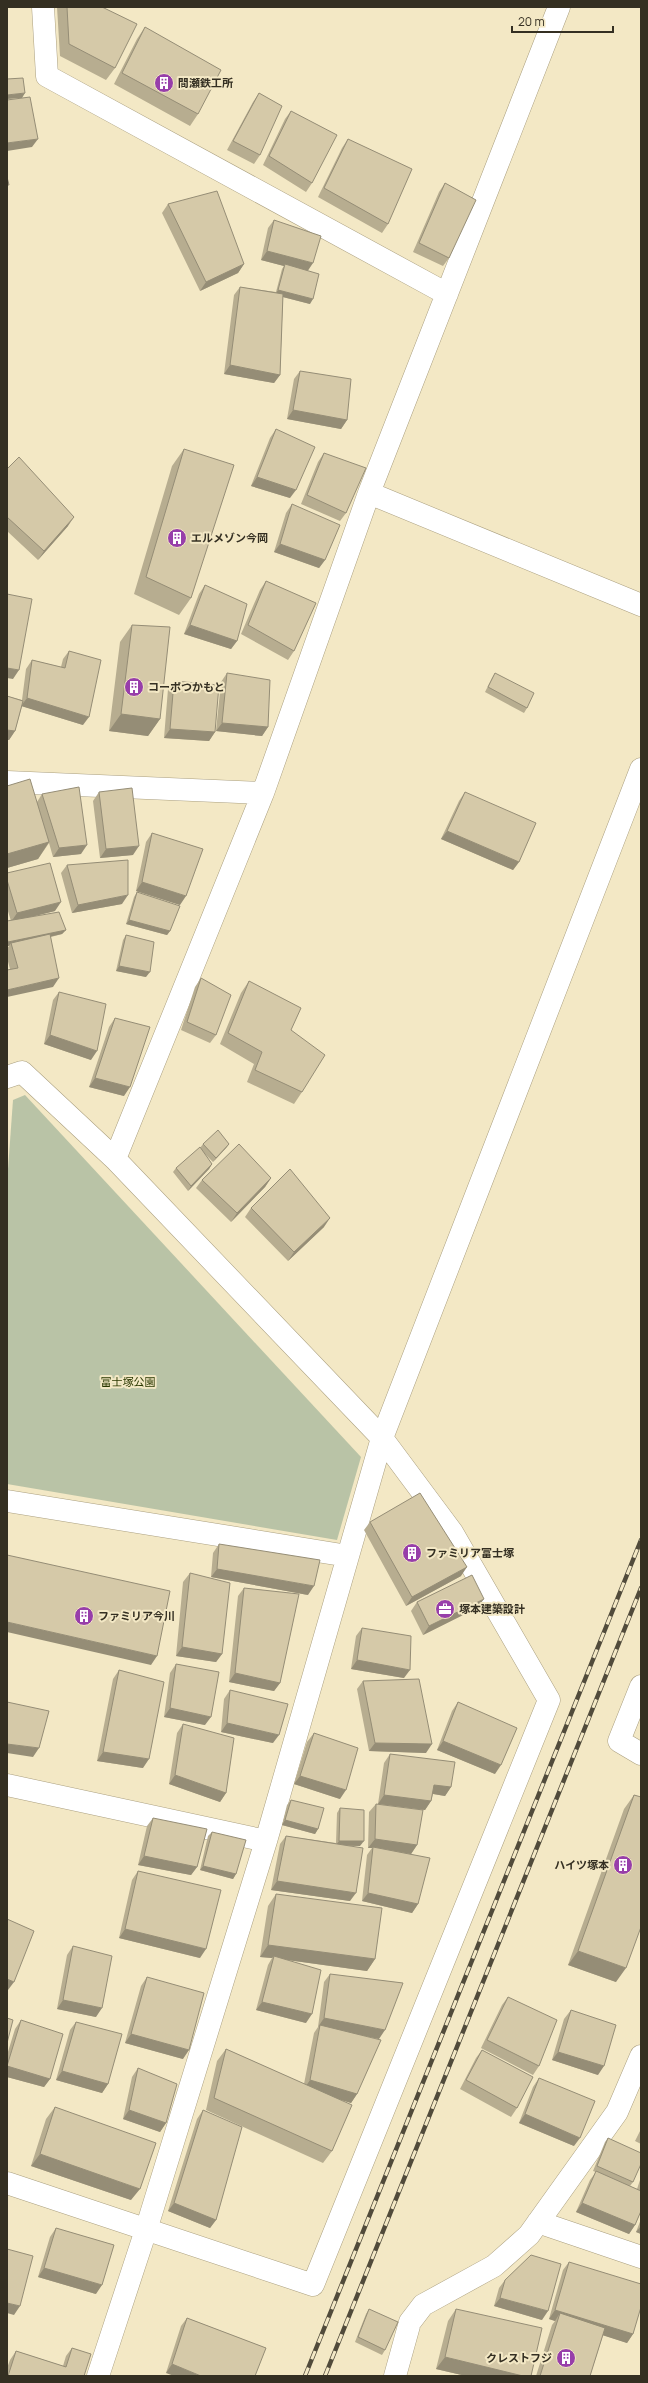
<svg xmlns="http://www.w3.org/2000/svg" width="648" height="2383" viewBox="0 0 648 2383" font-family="Manrope,'Noto Sans JP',sans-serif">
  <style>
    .green { fill: #b9c3a6 }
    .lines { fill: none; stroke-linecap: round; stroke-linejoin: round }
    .street-casing { stroke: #aba080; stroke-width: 23 }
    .street { stroke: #fff; stroke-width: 22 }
    .rail-casing { stroke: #514b3b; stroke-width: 4.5 }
    .rail { stroke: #f3e8c5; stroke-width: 3; stroke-dasharray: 9; stroke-linecap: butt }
    .wall { fill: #b7ad90 }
    .shaded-wall { fill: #958d76 }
    .building { fill: #d5c9a8; stroke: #958d76 }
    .labels { text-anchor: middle; stroke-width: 4; stroke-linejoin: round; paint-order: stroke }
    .poi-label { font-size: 11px; font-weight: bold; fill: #342f22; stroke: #f3e8c5; text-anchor: start }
    .park-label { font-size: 11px; fill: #2b3800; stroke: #f3e8c5 }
  </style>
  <rect width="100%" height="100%" fill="#f3e8c5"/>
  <path class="green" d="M25 1095 361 1457 337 1540 7 1484V1183L13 1100Z"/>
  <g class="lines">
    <defs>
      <path id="street" d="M43 7 47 76 447 294
        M369 493 641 605
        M7 782 263 793
        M7 1077 22 1072 115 1159 382 1438 452 1532 549 1700 313 2285 7 2183
        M115 1159 263 793 369 493 559 7
        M7 1501 348 1556
        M641 1686 619 1741 641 1754
        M7 1785 266 1841
        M538 2222 641 2257
        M98 2376 146 2230 266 1841 382 1438 641 769
        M395 2376 410 2322 423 2305 494 2266 529 2235 617 2112 641 2056"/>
    </defs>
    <use href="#street" class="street-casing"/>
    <use href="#street" class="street"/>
    <defs>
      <path id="rail" d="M305 2376 641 1540
        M325 2376 641 1588"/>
    </defs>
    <use href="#rail" class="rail-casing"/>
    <use href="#rail" class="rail"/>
  </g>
  <path class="wall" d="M57 7H102L115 68 106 80 60 56Z
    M145 27 198 114 190 126 114 84 137 39Z
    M259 93 260 155 254 164 227 150 253 102Z
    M291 111 312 183 306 192 263 165 285 119Z
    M348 139 388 224 382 233 318 197 342 148Z
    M445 183 449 258 443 266 413 252 439 192Z
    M168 204 244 264 238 273 200 291 162 213Z
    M274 220 307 271 310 304 283 297 280 375 274 383 224 374 234 295 240 287 276 292 282 269 284 266 261 260 268 228Z
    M300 371 347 420 341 429 287 419 294 379Z
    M276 429 290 498 251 486 270 438Z
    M184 449 191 598 179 615 134 594 172 466Z
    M324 453 346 513 340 521 301 504 318 462Z
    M7 469 68 526 38 560 7 531Z
    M292 504 325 560 319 568 274 552 286 513Z
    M266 581 294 651 288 660 241 634 260 590Z
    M205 585 237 641 231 649 184 634 199 594Z
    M132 625 160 719 148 736 109 731 120 642Z
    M69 651 83 725 22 706 15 731 9 740H7V696L22 700 26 669 32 660 61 667 63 659Z
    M227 673 268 727 262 736 216 731 221 682Z
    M495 673 527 708 524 713 485 692 492 678Z
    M174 681 215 732 209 741 164 738 168 689Z
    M7 786 37 802 42 794 81 854 53 857 49 843 38 859 7 868Z
    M99 792 133 855 100 858 93 801Z
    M465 792 519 862 513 870 441 839 459 801Z
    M152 833 180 905 136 891 146 842Z
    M67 865 122 904 72 913 61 873Z
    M7 873 55 911 26 918 66 930 62 934 51 937 53 987 10 969 7 958V949L9 946H7V921H11L7 908Z
    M137 892 170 931 167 935 126 924 134 897Z
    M126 935 146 977 116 971 123 940Z
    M201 978 216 1035 210 1043 181 1030 195 987Z
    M249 981 291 1030 302 1092 294 1104 247 1082 254 1064 220 1044 241 993Z
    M59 992 91 1060 44 1044 53 1000Z
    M115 1018 124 1096 89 1087 109 1027Z
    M203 1144H229L226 1148 213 1162 202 1151 212 1164 209 1169 188 1191 173 1172 176 1168 200 1148Z
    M271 1178 265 1187 231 1222 196 1188 202 1180Z
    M251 1208 324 1227 288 1261 245 1217Z
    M370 1522 461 1576 406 1606 364 1530Z
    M219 1544 308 1595 211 1577 213 1553Z
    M190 1573 222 1654 216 1662 176 1656 183 1582Z
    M244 1588 280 1683 274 1691 229 1682 238 1596Z
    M417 1602 477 1608 423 1635 411 1611Z
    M362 1628 404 1678 351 1669 356 1636Z
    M176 1664 205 1725 164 1717 170 1673Z
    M119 1670 143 1768 97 1761 113 1679Z
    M363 1681 426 1753 369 1751 357 1689Z
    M230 1690 273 1743 221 1732 224 1699Z
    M458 1702 495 1774 437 1750 452 1711Z
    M183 1724 226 1793 220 1802 169 1784 177 1733Z
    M314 1733 340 1799 294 1784 307 1742Z
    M390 1754 451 1787 445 1796 433 1794 431 1801 425 1810 378 1804 384 1763Z
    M634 1795 616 1982 568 1965 624 1809Z
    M291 1800 318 1829 315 1834 282 1825 287 1805Z
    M376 1804 417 1845 411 1854 418 1904 412 1913 362 1901 367 1855 372 1848H368L369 1812Z
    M340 1808 360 1846H349L350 1901 271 1890 280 1844 286 1836 336 1843 337 1813Z
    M153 1818 197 1867 191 1875 138 1865 147 1826Z
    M212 1832 236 1874 233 1879 200 1870 208 1836Z
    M138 1871 200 1958 119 1938 132 1880Z
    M276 1894 375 1959 367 1971 287 1960 306 2023 256 2010 268 1965 272 1958 260 1957 268 1906Z
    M73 1946 96 2017 57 2009 67 1955Z
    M330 1974 379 2039 358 2034 357 2094 351 2103 339 2099 332 2151 323 2163 206 2110 217 2061 226 2049 304 2084 314 2033 318 2027 324 1982Z
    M147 1977 183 2059 125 2043 141 1986Z
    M508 1997 539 2066 533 2075 481 2048 502 2005Z
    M571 2010 598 2075 552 2060 564 2019Z
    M21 2020 50 2079 44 2087 7 2077V2055L15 2029Z
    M76 2022 108 2084 102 2093 56 2080 70 2030Z
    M482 2050 517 2108 511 2117 460 2089 476 2058Z
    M138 2068 166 2123 160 2132 123 2119 132 2077Z
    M539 2078 574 2146 519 2123 533 2087Z
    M55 2107 131 2200 31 2166 46 2119Z
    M203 2110 216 2220 210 2228 168 2211 197 2119Z
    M641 2129V2144L635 2141Z
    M608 2138 633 2182 630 2186 637 2189 641 2177V2211L635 2225 629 2234 576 2212 590 2180 596 2172 593 2171 605 2142Z
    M641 2219V2234L636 2232Z
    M56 2228 96 2294 38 2277 50 2237Z
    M569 2262 633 2334 627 2343 603 2335 590 2376H536L552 2325 555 2321 549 2319 563 2270Z
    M505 2280 542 2320 494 2306 499 2288Z
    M369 2309 385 2350 382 2355 355 2342 366 2314Z
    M456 2309 531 2376H466L436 2369 448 2321Z
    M187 2318 266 2348 166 2373 181 2326Z
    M72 2348 84 2376H7V2368L10 2360 16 2351 63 2366 66 2356Z"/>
  <path class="shaded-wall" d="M25 93 22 98 7 99V95Z
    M38 139 32 147 7 151V143Z
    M267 251 313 263 307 272 285 264 284 266 261 260Z
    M244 264 238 273 200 291 206 282Z
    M278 290 313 299 310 304 275 295Z
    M230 365 280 375 274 383 224 374Z
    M293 410 347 420 341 429 287 419Z
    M257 477 296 490 290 498 251 486Z
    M74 517 68 526 38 560 44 551Z
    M280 544 325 560 319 568 274 552Z
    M190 625 237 641 231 649 184 634Z
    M7 668 19 670 13 679 7 678Z
    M27 698 89 717 83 725 21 706Z
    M121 714 160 719 148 736 109 731Z
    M222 723 268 727 262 736 216 731Z
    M170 729 215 732 209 741 164 738Z
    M7 730 15 731 9 740H7Z
    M447 831 519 862 513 870 441 839Z
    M49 842 38 859 7 868V854Z
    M87 845 81 854 53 857 59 848Z
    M139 846 133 855 100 858 106 849Z
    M142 882 186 896 180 905 136 891Z
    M128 895 122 904 72 913 78 905Z
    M61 902 55 911 11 922 17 913Z
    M129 920 170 931 167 935 126 924Z
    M66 930 62 934 12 945 11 943 9 946H7V944L8 942Z
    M119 966 150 972 146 977 116 971Z
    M59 978 53 987 7 997V990Z
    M50 1035 97 1051 91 1060 44 1044Z
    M95 1078 130 1087 124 1096 89 1087Z
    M229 1144 226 1148 213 1162 216 1158Z
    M212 1164 209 1169 188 1191 191 1186Z
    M271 1178 265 1187 231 1222 237 1213Z
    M330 1218 324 1227 288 1261 294 1252Z
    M467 1567 461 1576 406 1606 412 1597Z
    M217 1569 314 1586 308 1595 211 1577Z
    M484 1599 477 1608 423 1635 429 1626Z
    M7 1622 157 1656 151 1665 7 1632Z
    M182 1647 222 1654 216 1662 176 1656Z
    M357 1660 410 1670 404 1678 351 1669Z
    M235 1673 280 1683 274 1691 229 1682Z
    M170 1708 211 1717 205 1725 164 1717Z
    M227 1723 279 1735 273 1743 221 1732Z
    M443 1741 501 1765 495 1774 437 1750Z
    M375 1743 432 1744 426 1753 369 1751Z
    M7 1744 39 1748 33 1757 7 1753Z
    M103 1752 149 1759 143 1768 97 1761Z
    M175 1775 226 1793 220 1802 169 1784Z
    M300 1776 346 1790 340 1799 294 1784Z
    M434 1785 451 1787 445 1796 428 1793Z
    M384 1795 431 1801 425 1810 378 1804Z
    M285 1820 318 1829 315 1834 282 1825Z
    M375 1839 417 1845 411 1854 373 1847 372 1848H368Z
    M339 1841H364L360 1846 336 1845Z
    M144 1856 197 1867 191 1875 138 1865Z
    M203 1866 236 1874 233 1879 200 1870Z
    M277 1881 356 1893 350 1901 271 1890Z
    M368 1893 418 1904 412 1913 362 1901Z
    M125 1929 206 1949 200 1958 119 1938Z
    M268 1945 375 1959 367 1971 273 1958 274 1956 272 1958 260 1957Z
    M578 1951 626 1968 616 1982 568 1965Z
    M7 1979 14 1982 8 1990H7Z
    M63 2000 102 2008 96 2017 57 2009Z
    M262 2002 312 2014 306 2023 256 2010Z
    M324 2018 385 2030 379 2039 319 2027 320 2025 318 2027Z
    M131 2034 189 2050 183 2059 125 2043Z
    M558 2052 604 2066 598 2075 552 2060Z
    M7 2066 50 2079 44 2087 7 2077Z
    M62 2071 108 2084 102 2093 56 2080Z
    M310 2080 357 2094 351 2103 304 2089Z
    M129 2110 166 2123 160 2132 123 2119Z
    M525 2114 580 2138 574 2146 519 2123Z
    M40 2154 140 2189 131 2200 31 2166Z
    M174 2203 216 2220 210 2228 168 2211Z
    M582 2203 635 2225 629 2234 576 2212Z
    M641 2226V2234L636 2232Z
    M44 2268 102 2285 96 2294 38 2277Z
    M500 2298 548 2311 542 2320 494 2306Z
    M7 2303 20 2306 14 2315 7 2313Z
    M555 2310 633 2334 627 2343 558 2321 560 2313 555 2321 549 2319Z
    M445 2357 523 2376H466L436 2369Z
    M172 2364 201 2376H174L166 2373Z"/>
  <path class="building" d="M67 7H102L137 24 115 68 69 44Z
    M145 27 221 70 198 114 122 73Z
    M23 78 25 93 7 95V79Z
    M259 93 282 106 260 155 233 141Z
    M30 97 38 139 7 143V100Z
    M291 111 337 135 312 183 269 156Z
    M348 139 412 169 388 224 324 188Z
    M7 177 9 185H7Z
    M445 183 476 200 449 258 419 243Z
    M217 191 244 264 206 282 168 204Z
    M274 220 321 236 313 263 267 251Z
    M285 264 319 274 313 299 278 290Z
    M240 287 283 294 280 375 230 365Z
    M300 371 351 379 347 420 293 410Z
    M276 429 315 447 296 490 257 477Z
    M184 449 234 465 191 598 146 577Z
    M324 453 366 468 346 513 307 495Z
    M19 457 74 517 44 551 7 517V469Z
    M292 504 340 525 325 560 280 544Z
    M266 581 316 603 294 651 248 625Z
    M205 585 247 604 237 641 190 625Z
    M7 594 32 599 19 670 7 668Z
    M132 625 170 627 160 719 121 714Z
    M69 651 101 660 89 717 27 698 32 660 65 668Z
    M227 673 270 680 268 727 222 723Z
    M495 673 534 693 527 708 488 687Z
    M174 681 219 685 215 732 170 729Z
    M7 696 23 701 15 731 7 730Z
    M30 779 49 842 7 854V786Z
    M79 787 87 845 59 848 42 794Z
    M132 788 139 846 106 849 99 792Z
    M465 792 536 823 519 862 447 831Z
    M152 833 203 849 186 896 142 882Z
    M128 860V895L78 905 67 865Z
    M50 863 61 902 17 913 7 880V873Z
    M137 892 180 906 170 931 129 920Z
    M59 912 66 930 8 942 7 938V921Z
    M50 934 59 978 7 990V970L18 968 11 943Z
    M126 935 154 942 150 972 119 966Z
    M201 978 231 995 216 1035 187 1022Z
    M249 981 301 1008 291 1030 325 1055 302 1092 255 1070 262 1052 228 1033Z
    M59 992 106 1004 97 1051 50 1035Z
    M115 1018 150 1027 130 1087 95 1078Z
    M218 1130 229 1144 216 1158 203 1144Z
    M239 1144 271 1178 237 1213 202 1180Z
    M200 1147 212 1164 191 1186 176 1168Z
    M290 1169 330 1218 294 1252 251 1208Z
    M420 1493 467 1567 412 1597 370 1522Z
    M219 1544 320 1560 314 1586 217 1569Z
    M7 1555 170 1591 157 1656 7 1622Z
    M190 1573 230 1583 222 1654 182 1647Z
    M472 1575 484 1599 429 1626 417 1602Z
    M244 1588 299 1594 280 1683 235 1673Z
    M362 1628 411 1636 410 1670 357 1660Z
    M176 1664 219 1672 211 1717 170 1708Z
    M119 1670 164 1682 149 1759 103 1752Z
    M419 1679 432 1744 375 1743 363 1681Z
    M230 1690 288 1704 279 1735 227 1723Z
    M7 1702 49 1711 39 1748 7 1744Z
    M458 1702 517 1728 501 1765 443 1741Z
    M183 1724 234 1738 226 1793 175 1775Z
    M314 1733 358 1748 346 1790 300 1776Z
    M390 1754 455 1762 451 1787 434 1785 431 1801 384 1795Z
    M634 1795 641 1797V1927L626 1968 578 1951Z
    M291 1800 324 1808 318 1829 285 1820Z
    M376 1804 423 1810 417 1845 375 1839Z
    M340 1808 364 1810V1841H339Z
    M153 1818 207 1829 197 1867 144 1856Z
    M212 1832 246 1840 236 1874 203 1866Z
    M286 1836 363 1848 356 1893 277 1881Z
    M373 1847 430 1858 418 1904 368 1893Z
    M138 1871 221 1890 206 1949 125 1929Z
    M276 1894 382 1908 375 1959 268 1945Z
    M7 1919 34 1931 14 1982 7 1979Z
    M73 1946 112 1956 102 2008 63 2000Z
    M274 1956 321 1970 312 2014 262 2002Z
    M330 1974 403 1983 385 2030 324 2018Z
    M147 1977 204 1993 189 2050 131 2034Z
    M508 1997 557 2020 539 2066 487 2040Z
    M571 2010 616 2025 604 2066 558 2052Z
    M7 2018 13 2020 7 2043Z
    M21 2020 63 2034 50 2079 7 2066Z
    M76 2022 122 2034 108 2084 62 2071Z
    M320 2025 381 2040 357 2094 310 2080Z
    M226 2049 352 2105 332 2151 214 2098Z
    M482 2050 533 2077 517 2108 466 2080Z
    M138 2068 177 2084 166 2123 129 2110Z
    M539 2078 595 2101 580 2138 525 2114Z
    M55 2107 156 2143 140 2189 40 2154Z
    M203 2110 242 2127 216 2220 174 2203Z
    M608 2138 641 2153V2164L633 2182 597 2166Z
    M596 2171 641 2191V2211L635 2225 582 2203Z
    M56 2228 114 2245 102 2285 44 2268Z
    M7 2249 33 2256 20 2306 7 2303Z
    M531 2255 561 2264 548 2311 500 2298 505 2280Z
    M569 2262 641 2284V2307L633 2334 555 2310Z
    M369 2309 398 2322 385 2350 358 2337Z
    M456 2309 542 2328 531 2376H523L445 2357Z
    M560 2313 605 2328 590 2376H540Z
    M187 2318 266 2348 255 2376H201L172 2364Z
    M72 2348 91 2354 84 2376H8L16 2351 66 2367Z"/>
  <defs>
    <symbol id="building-disc" viewBox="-11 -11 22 22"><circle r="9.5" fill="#973eaa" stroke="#f3e8c5"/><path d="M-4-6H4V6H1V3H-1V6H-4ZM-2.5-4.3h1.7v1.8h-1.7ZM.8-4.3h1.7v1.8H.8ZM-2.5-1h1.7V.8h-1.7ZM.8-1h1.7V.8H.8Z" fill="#fff"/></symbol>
    <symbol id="office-disc" viewBox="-11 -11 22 22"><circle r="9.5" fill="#973eaa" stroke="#f3e8c5"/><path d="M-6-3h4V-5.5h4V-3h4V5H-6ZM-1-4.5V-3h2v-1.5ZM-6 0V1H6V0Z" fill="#fff"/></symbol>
  </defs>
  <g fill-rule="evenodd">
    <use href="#building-disc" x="153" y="72" width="22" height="22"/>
    <use href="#building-disc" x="166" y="527" width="22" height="22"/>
    <use href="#building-disc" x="123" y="676" width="22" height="22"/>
    <use href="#building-disc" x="401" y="1542" width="22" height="22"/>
    <use href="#office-disc" x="434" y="1598" width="22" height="22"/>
    <use href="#building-disc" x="73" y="1605" width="22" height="22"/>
    <use href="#building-disc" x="612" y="1854" width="22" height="22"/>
    <use href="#building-disc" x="555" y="2347" width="22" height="22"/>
  </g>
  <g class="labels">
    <g class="poi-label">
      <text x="178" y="87">間瀬鉄工所</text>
      <text x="191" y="542">エルメゾン今岡</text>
      <text x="148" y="691">コーポつかもと</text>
      <text x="426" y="1557">ファミリア富士塚</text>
      <text x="459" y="1613">塚本建築設計</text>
      <text x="98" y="1620">ファミリア今川</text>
      <text x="609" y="1869" text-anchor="end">ハイツ塚本</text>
      <text x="552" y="2362" text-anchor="end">クレストフジ</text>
    </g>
    <g class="park-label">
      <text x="128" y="1386">富士塚公園</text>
    </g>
  </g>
  <rect width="648" height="2383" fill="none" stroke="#342f22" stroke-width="16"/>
  <path d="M512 26v6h101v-6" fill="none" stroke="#342f22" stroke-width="2"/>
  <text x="518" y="26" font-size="12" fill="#342f22" stroke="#f3e8c5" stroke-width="3" paint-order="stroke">20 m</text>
</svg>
